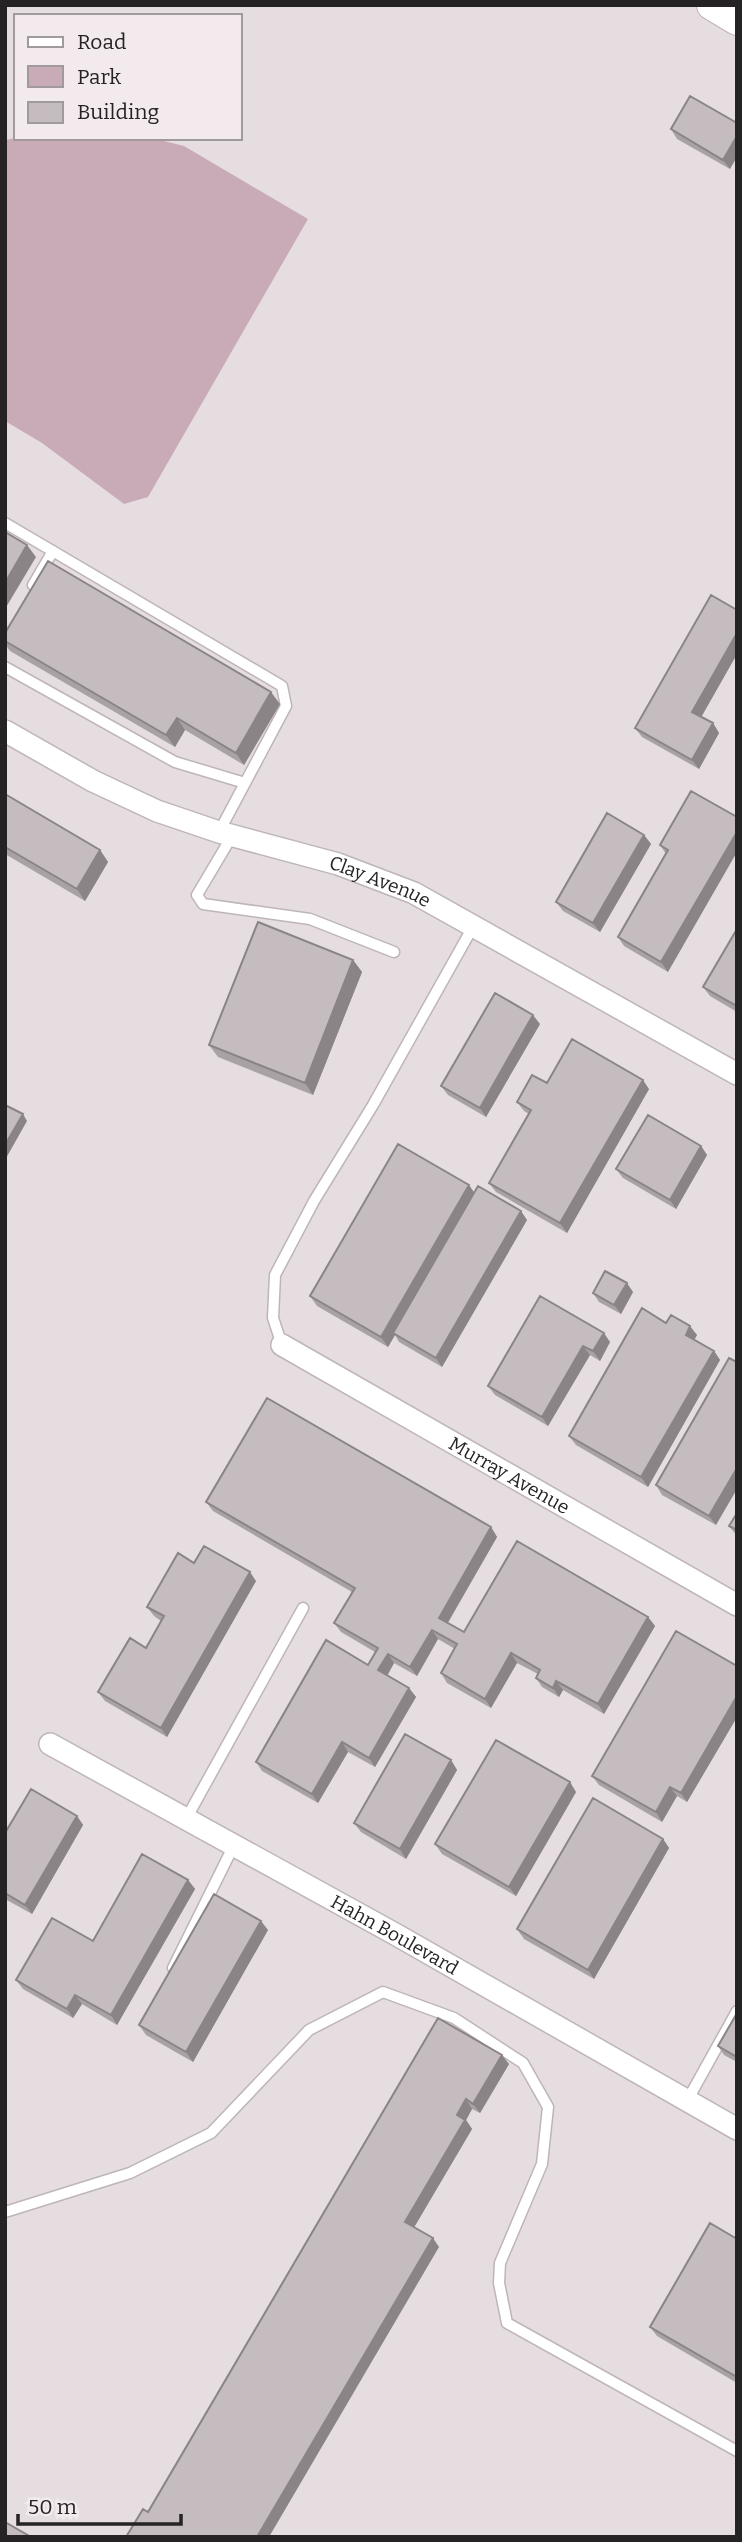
<svg xmlns="http://www.w3.org/2000/svg" width="742" height="2542" viewBox="0 0 742 2542" font-family="Bitter,serif">
  <style>
    .green { fill: #c9abb8 }
    .lines { fill: none; stroke-linecap: round; stroke-linejoin: round }
    .service-casing { stroke: #beb5b9; stroke-width: 13 }
    .minor-casing { stroke: #beb5b9; stroke-width: 24 }
    .secondary-casing { stroke: #beb5b9; stroke-width: 32 }
    .service { stroke: #fff; stroke-width: 10 }
    .minor { stroke: #fff; stroke-width: 21 }
    .secondary { stroke: #fff; stroke-width: 30 }
    .wall { fill: #a9a2a5 }
    .shaded-wall { fill: #8a8486 }
    .building { fill: #c5bcc0; stroke: #8a8486; stroke-width: 2 }
    .labels { text-anchor: middle; stroke-width: 6; stroke-linejoin: round; paint-order: stroke }
    .street-label { font-size: 19px; fill: #262324; stroke: #f3eaee }
  </style>
  <rect width="100%" height="100%" fill="#e6dde1"/>
  <path class="green" d="M16 138H152L184 146 308 219 148 497 124 504 42 443 5 421V140Z"/>
  <g class="lines">
    <defs>
      <path id="service" d="M5 523 282 686 286 706 219 832
        M33 585 53 551
        M5 667 175 762 245 783
        M232 836 197 895 203 904 310 919 394 952
        M282 1345 273 1318 275 1275 314 1201 373 1105 474 925
        M186 1819 303 1608
        M173 1968 234 1845
        M687 2101 737 2011
        M5 2212 130 2173 211 2133 309 2030 383 1992 454 2018 523 2063 548 2107 542 2164 500 2263 499 2283 507 2323 737 2451"/>
      <g id="minor">
        <path id="s1" d="M5 731 93 781 157 811 219 832 338 864 414 893 737 1074"/>
        <path id="s2" d="M282 1345 737 1605"/>
        <path id="s3" d="M50 1744 395 1934 737 2129"/>
      </g>
      <path id="secondary" d="M712 5 737 20"/>
    </defs>
    <use href="#service" class="service-casing"/>
    <use href="#minor" class="minor-casing"/>
    <use href="#secondary" class="secondary-casing"/>
    <use href="#service" class="service"/>
    <use href="#minor" class="minor"/>
    <use href="#secondary" class="secondary"/>
  </g>
  <path class="wall" d="M737 123 730 169 677 139 671 129Z
    M5 633 280 704 244 765 185 730 175 747 10 651 5 644Z
    M737 654 701 717 713 723 719 733 699 769 642 737 635 728Z
    M691 791 668 972 624 946 618 937 666 854 660 845Z
    M5 794 100 850 108 862 85 901 5 854Z
    M644 835 651 844 600 932 563 911 556 902Z
    M737 929V1012L710 996 703 987Z
    M353 960 362 972 313 1095 218 1057 209 1045Z
    M540 1024 486 1117 448 1095 441 1086Z
    M547 1083 649 1089 567 1233 496 1192 489 1183 529 1114 524 1111 517 1102Z
    M701 1146 707 1155 676 1209 623 1178 616 1169Z
    M474 1192 527 1220 442 1367 399 1342 395 1335 388 1347 317 1306 310 1296Z
    M633 1292 621 1314 599 1302 593 1293Z
    M540 1296 610 1342 600 1361 590 1355 548 1426 495 1395 488 1386Z
    M666 1323 697 1335 694 1340 714 1351 720 1360 648 1487 576 1445 569 1436Z
    M729 1358 716 1525 662 1495 656 1485Z
    M206 1502 491 1527 497 1537 448 1623 464 1632 648 1617 655 1626 604 1714 563 1690 559 1697 542 1687 536 1678 538 1674 517 1663 491 1708 447 1683 441 1673 455 1649 438 1639 417 1676 394 1663 387 1675 409 1688 416 1697 375 1767 348 1752 318 1803 262 1771 256 1762 368 1665 375 1652 341 1632 334 1623 352 1592 213 1511Z
    M737 1513V1536L729 1526Z
    M194 1563 256 1581 167 1737 105 1701 98 1692 146 1648 161 1621 154 1616 147 1607Z
    M737 1666V1717L687 1802 677 1796 662 1822 599 1785 592 1776Z
    M451 1760 457 1770 406 1859 361 1832 354 1823Z
    M576 1792 516 1896 442 1854 435 1844Z
    M77 1816 83 1825 32 1914 5 1899V1833Z
    M663 1839 669 1848 594 1979 524 1939 517 1929Z
    M188 1880 195 1889 117 2025 82 2004 73 2018 23 1989 16 1980 93 1941Z
    M268 1930 193 2062 146 2035 139 2025Z
    M737 2013V2062L724 2055 718 2046Z
    M438 2018 509 2064 480 2113 472 2109 466 2120 472 2129 414 2227 439 2247 148 2512Z
    M737 2239V2383L657 2336 650 2327Z"/>
  <path class="shaded-wall" d="M737 136V157L730 169 723 160Z
    M27 545 36 557 5 609V583Z
    M737 633V654L699 721 692 712Z
    M271 692 280 704 244 765 236 753Z
    M177 718 185 730 175 747 166 735Z
    M713 723 719 733 699 769 692 760Z
    M737 832V852L668 972 661 962Z
    M644 835 651 844 600 932 593 923Z
    M100 850 108 862 85 901 77 889Z
    M353 960 362 972 313 1095 305 1083Z
    M533 1015 540 1024 486 1117 480 1108Z
    M643 1080 649 1089 567 1233 560 1223Z
    M23 1114 27 1121 5 1160V1145Z
    M701 1146 707 1155 676 1209 670 1200Z
    M469 1185 476 1195 393 1333 395 1335 388 1347 381 1337Z
    M521 1211 527 1220 442 1367 436 1358Z
    M627 1283 633 1292 621 1314 614 1305Z
    M690 1326 697 1335 692 1344 686 1335Z
    M604 1333 610 1342 600 1361 593 1351Z
    M583 1346 590 1355 548 1426 542 1417Z
    M714 1351 720 1360 648 1487 641 1477Z
    M737 1468V1489L716 1525 709 1516Z
    M491 1527 497 1537 445 1627 439 1618Z
    M250 1572 256 1581 167 1737 161 1728Z
    M648 1617 655 1626 604 1714 598 1704Z
    M432 1630 438 1639 417 1676 410 1667Z
    M511 1653 517 1663 491 1708 485 1699Z
    M388 1654 394 1663 385 1680 378 1670Z
    M556 1681 563 1690 559 1697 553 1688Z
    M409 1688 416 1697 375 1767 369 1758Z
    M737 1696V1717L687 1802 681 1793Z
    M342 1742 348 1752 318 1803 312 1794Z
    M451 1760 457 1770 406 1859 400 1849Z
    M570 1782 576 1792 516 1896 509 1887Z
    M670 1787 677 1796 662 1822 656 1812Z
    M77 1816 83 1825 32 1914 25 1905Z
    M663 1839 669 1848 594 1979 588 1970Z
    M188 1880 195 1889 117 2025 111 2015Z
    M261 1921 268 1930 193 2062 186 2052Z
    M75 1995 82 2004 73 2018 67 2009Z
    M502 2055 509 2064 480 2113 473 2104Z
    M466 2099 472 2109 466 2120 472 2129 412 2231 405 2222 457 2115Z
    M433 2238 439 2247 269 2537H257Z"/>
  <path class="building" d="M690 96 737 123V136L723 160 671 129Z
    M5 532 27 545 5 583Z
    M48 561 271 692 236 753 177 718 166 735 5 641V633Z
    M711 595 737 610V633L692 712 713 723 692 760 635 728Z
    M691 791 737 817V832L661 962 618 937 668 850 660 845Z
    M5 794 100 850 77 889 5 847Z
    M607 813 644 835 593 923 556 902Z
    M258 922 353 960 305 1083 209 1045Z
    M737 929V1006L703 987Z
    M495 993 533 1015 480 1108 441 1086Z
    M572 1039 643 1080 560 1223 489 1183 531 1110 517 1102 532 1075 547 1083Z
    M5 1105 23 1114 5 1145Z
    M648 1115 701 1146 670 1200 616 1169Z
    M398 1144 469 1185 381 1337 310 1296Z
    M478 1186 521 1211 436 1358 393 1333Z
    M605 1271 627 1283 614 1305 593 1293Z
    M540 1296 604 1333 593 1351 583 1346 542 1417 488 1386Z
    M642 1308 666 1323 671 1315 690 1326 686 1335 714 1351 641 1477 569 1436Z
    M729 1358 737 1362V1468L709 1516 656 1485Z
    M267 1398 491 1527 439 1618 464 1632 517 1541 648 1617 598 1704 556 1681 553 1688 536 1678 540 1670 511 1653 485 1699 441 1673 457 1644 432 1630 410 1667 388 1654 378 1670 409 1688 369 1758 342 1742 312 1794 256 1762 326 1640 368 1665 378 1648 334 1623 355 1588 206 1502Z
    M737 1513V1530L729 1526Z
    M204 1546 250 1572 161 1728 98 1692 130 1638 146 1648 164 1616 147 1607 178 1553 194 1563Z
    M676 1631 737 1666V1696L681 1793 670 1787 656 1812 592 1776Z
    M405 1734 451 1760 400 1849 354 1823Z
    M496 1740 570 1782 509 1887 435 1844Z
    M31 1789 77 1816 25 1905 5 1893V1833Z
    M593 1798 663 1839 588 1970 517 1929Z
    M142 1854 188 1880 111 2015 75 1995 67 2009 16 1980 52 1918 93 1941Z
    M214 1894 261 1921 186 2052 139 2025Z
    M737 2013V2057L718 2046Z
    M438 2018 502 2055 473 2104 466 2099 457 2115 465 2120 405 2222 433 2238 257 2537H126L143 2509 148 2512Z
    M710 2223 737 2239V2377L650 2327Z
    M5 2522 31 2537H5Z"/>
  <g class="labels">
    <g class="street-label">
      <text dy="7" stroke="none"><textPath href="#s1" startOffset="406">Clay Avenue</textPath></text>
      <text dy="7" stroke="none"><textPath href="#s2" startOffset="262">Murray Avenue</textPath></text>
      <text dy="7" stroke="none"><textPath href="#s3" startOffset="394">Hahn Boulevard</textPath></text>
    </g>
  </g>
  <rect width="742" height="2542" fill="none" stroke="#262324" stroke-width="14"/>
  <rect x="14" y="14" width="228" height="126" fill="#f3eaee" stroke="#a19a9d" stroke-width="2"/>
  <rect x="28" y="37" width="35" height="10" fill="#ffffff" stroke="#a19a9d" stroke-width="2"/>
  <text x="77" y="49" font-size="21" fill="#262324">Road</text>
  <rect x="28" y="66" width="35" height="21" fill="#c9abb8" stroke="#a19a9d" stroke-width="2"/>
  <text x="77" y="84" font-size="21" fill="#262324">Park</text>
  <rect x="28" y="102" width="35" height="21" fill="#c5bcc0" stroke="#a19a9d" stroke-width="2"/>
  <text x="77" y="119" font-size="21" fill="#262324">Building</text>
  <path d="M18 2514v10h163v-10" fill="none" stroke="#262324" stroke-width="3.5"/>
  <text x="28" y="2514" font-size="21" fill="#262324" stroke="#f3eaee" stroke-width="5" paint-order="stroke">50 m</text>
</svg>
